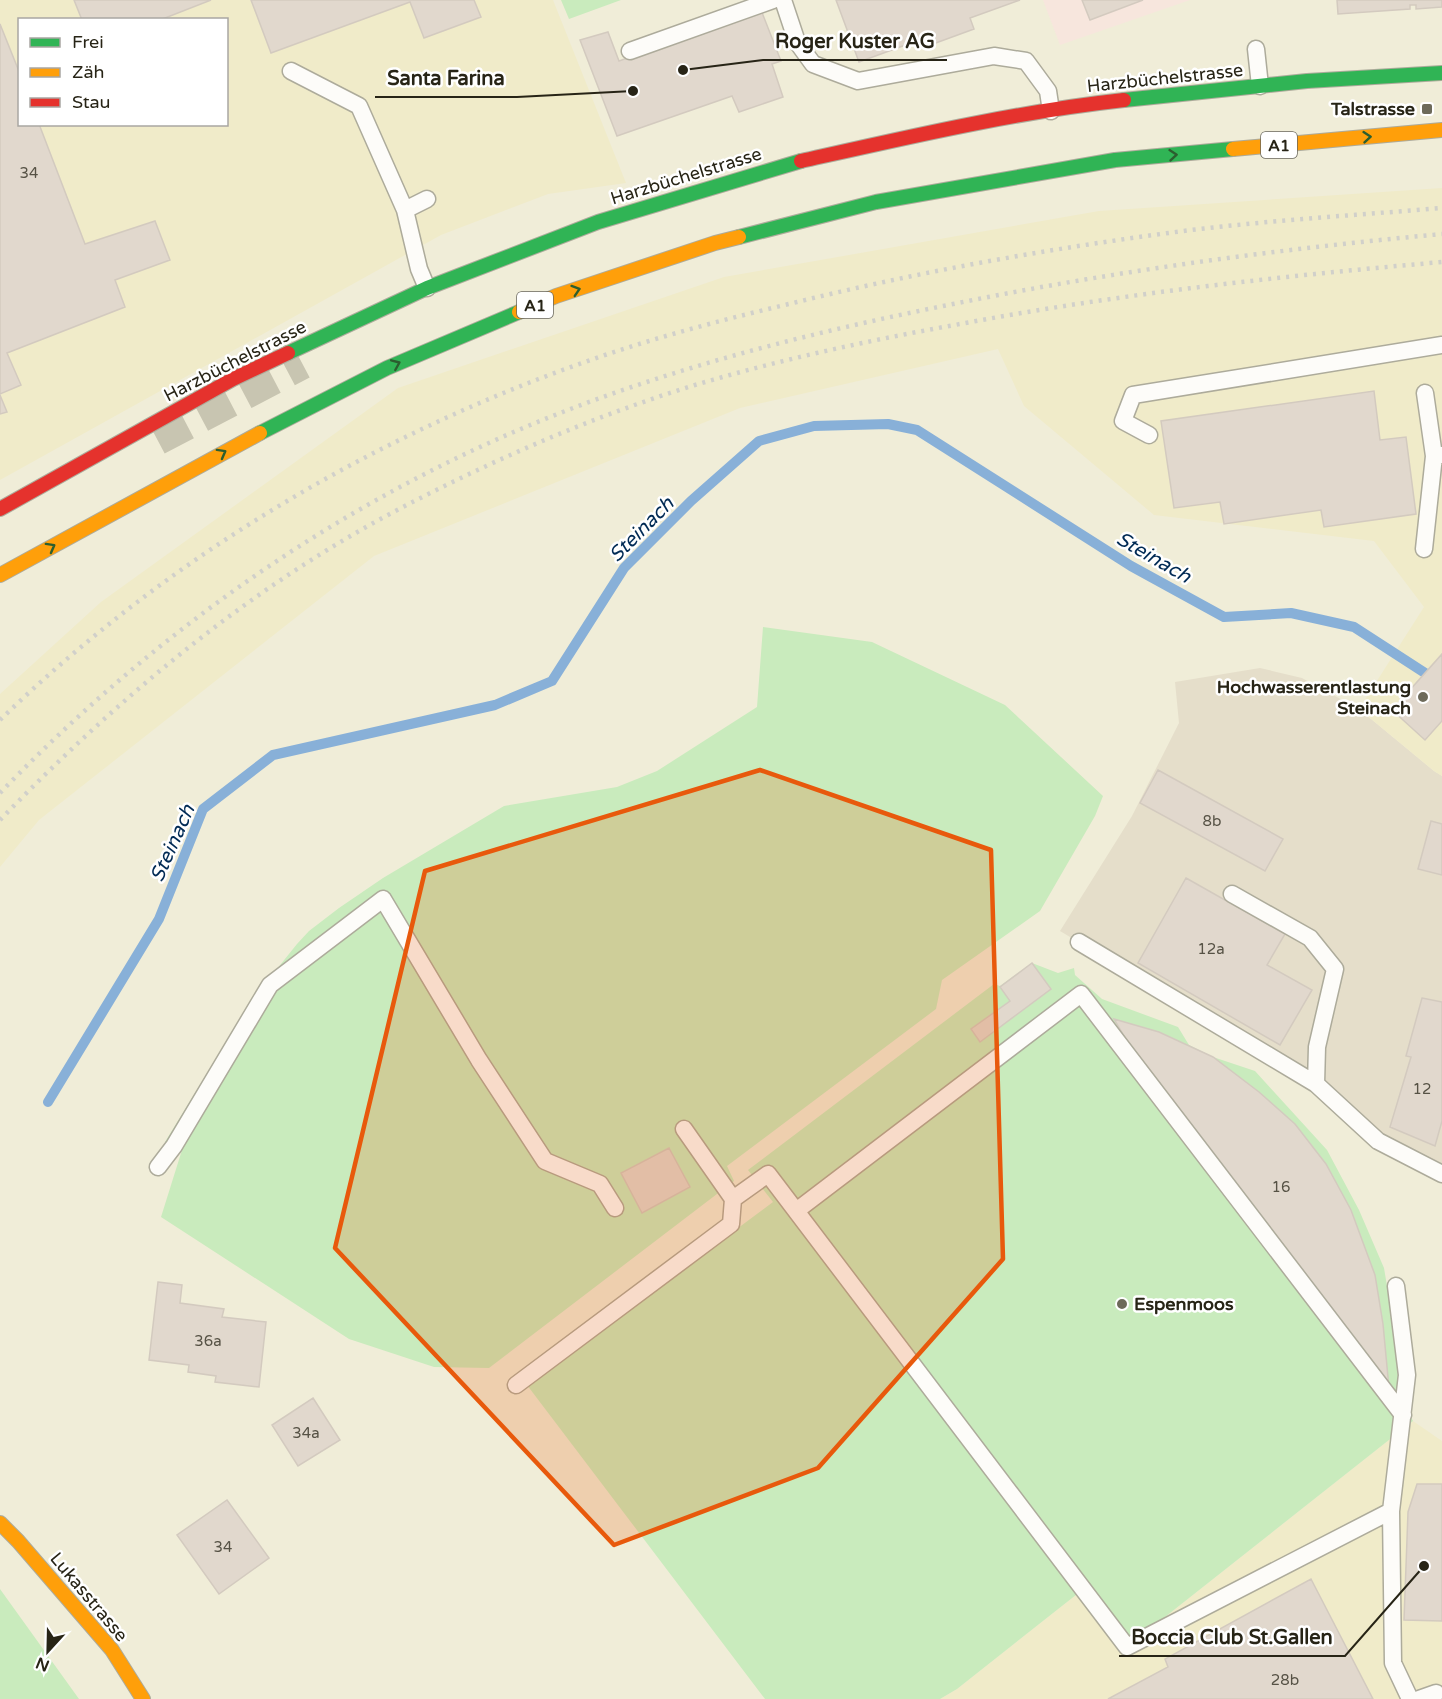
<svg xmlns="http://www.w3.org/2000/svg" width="1442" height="1699" viewBox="0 0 1442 1699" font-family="'Varela Round',sans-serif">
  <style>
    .commercial { fill: #e5deca }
    .built { fill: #f0ebc9; fill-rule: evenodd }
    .education { fill: #f7e6dd }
    .green { fill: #c9ebbd }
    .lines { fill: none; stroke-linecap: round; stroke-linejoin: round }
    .stream { stroke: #88b0d8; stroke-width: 10 }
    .building { fill: #e1d8cd; stroke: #d3cabf; stroke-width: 1.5 }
    .highway-tunnel { stroke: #c8c5b1; stroke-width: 33; stroke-dasharray: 33 16; stroke-linecap: butt }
    .lane-casing { stroke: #adab9b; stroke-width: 19 }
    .fast-casing { stroke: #adab9b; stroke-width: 16 }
    .slow-casing { stroke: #adab9b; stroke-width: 16 }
    .jam-casing { stroke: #adab9b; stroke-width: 16 }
    .lane { stroke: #fdfcf9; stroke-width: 16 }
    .fast { stroke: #30b455; stroke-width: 14 }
    .slow { stroke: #ff9f0a; stroke-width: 14 }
    .jam { stroke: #e5322d; stroke-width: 14 }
    .rail { stroke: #d1d0ca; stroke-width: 4.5; stroke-dasharray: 3 6; stroke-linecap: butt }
    .oneway { stroke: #2b5e2f }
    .marked { fill: #e8590c; fill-opacity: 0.2; stroke: #e8590c; stroke-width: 4.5; stroke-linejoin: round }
    .poi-dot { fill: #6d6a5a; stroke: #fff; stroke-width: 2 }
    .labels { text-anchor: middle; stroke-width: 5; stroke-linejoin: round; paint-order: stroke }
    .number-label { font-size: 15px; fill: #565245 }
    .shield { fill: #fff; stroke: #68665c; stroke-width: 1.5 }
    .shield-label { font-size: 16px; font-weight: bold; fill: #272416 }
    .street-label { font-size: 18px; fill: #272416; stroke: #fff }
    .poi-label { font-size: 18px; font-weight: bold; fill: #272416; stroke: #fff; text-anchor: end }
    .water-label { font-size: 20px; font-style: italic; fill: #002a54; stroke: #fff }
    .leader { fill: none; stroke: #272416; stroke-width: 2 }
    .callout-dot { fill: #272416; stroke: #fff; stroke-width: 2 }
    .callout-label { font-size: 20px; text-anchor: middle; font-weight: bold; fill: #272416; stroke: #fff; stroke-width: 5; stroke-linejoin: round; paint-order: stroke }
  </style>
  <rect width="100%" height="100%" fill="#f0edd8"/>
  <path class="commercial" d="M1260 668 1302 678 1359 709 1434 771 1442 776V1184L1378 1141 1316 1084 1060 931 1132 816 1179 723 1175 682Z"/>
  <path class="built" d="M0 0H553L626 183 548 194 441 235 0 480ZM20 20H226V124H20Z
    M1442 188V776L1434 771 1359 709 1424 607 1374 541 1154 515 1024 406 998 349 740 408 374 556 39 820 0 867V694L101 602 398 388 724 277 1099 211Z
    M1413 1421 1442 1441V1699H940L957 1689 1081 1591 1127 1647Z"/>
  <path class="education" d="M1043 0H1190L1060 45Z"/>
  <path class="green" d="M561 0H621L569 19Z
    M763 627 872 642 1005 705 1103 796 1095 816 1040 911 942 980 936 1009 727 1166 734 1181 489 1368 434 1367 349 1339 161 1217 182 1150 165 1142 252 1000 297 944 309 931 339 908 383 878 504 806 617 787 657 771 757 707Z
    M1032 963 1058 973 1074 968 1075 975 1102 999 1178 1027 1189 1045 1213 1057 1255 1071 1327 1150 1359 1210 1384 1268 1396 1340 1399 1395 1413 1421 1127 1647 1081 1591 957 1689 940 1699H765L527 1385 773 1202 748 1170 994 984 1000 986Z
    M0 1589 79 1699H0Z"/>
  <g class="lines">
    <path class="stream" d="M48 1102 159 919 203 809 273 755 495 705 552 681 624 568 691 501 759 441 814 426 888 424 917 430 1131 566 1224 617 1291 613 1354 627 1425 673"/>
  </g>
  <path class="building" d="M74 0H211L160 20H82Z
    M251 0H474L481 17 424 38 410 2 271 53Z
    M836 0H1020L970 18 974 29 933 44 930 36 859 62Z
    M1082 0H1143L1090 20Z
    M1337 0H1442V7L1416 9V5H1410V9L1338 14Z
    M761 10 781 61 772 64 783 97 739 112 732 96 617 136 580 40 608 32 619 61Z
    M0 24 20 74V124H39L85 244 155 221 170 260 115 280 125 307 7 353 21 385 0 394Z
    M1374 391 1380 440 1406 437 1416 514 1324 527 1321 510 1224 524 1220 502 1174 508 1161 421Z
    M0 395 7 412 0 414Z
    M1442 654V721L1425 740 1392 710Z
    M1158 770 1283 839 1265 871 1140 803Z
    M1431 821 1442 824V875L1418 869Z
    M1186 878 1285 934 1267 965 1312 990 1280 1045 1138 963Z
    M1032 963 1051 989 980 1042 971 1029 1010 1001 1000 987Z
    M1422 998 1442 1002V1121L1435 1146 1390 1127 1411 1057 1406 1056Z
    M1114 1019 1159 1032 1213 1057 1259 1092 1295 1124 1326 1164 1351 1210 1375 1275 1383 1324 1389 1388 1149 1079Z
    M669 1148 690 1187 642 1213 621 1173Z
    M158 1282 182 1285 180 1303 224 1309 222 1317 266 1322 259 1387 215 1382 216 1376 188 1372 189 1365 149 1360Z
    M313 1398 340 1440 298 1466 272 1425Z
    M1417 1484H1442V1621L1404 1620 1408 1512Z
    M227 1500 269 1558 219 1594 177 1535Z
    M1311 1579 1373 1699H1108L1168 1667 1165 1659Z"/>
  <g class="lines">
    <path class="highway-tunnel" d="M157 439 302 363"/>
    <defs>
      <path id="lane" d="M783 0 797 42 813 64 858 81 994 56 1026 61 1048 91 1051 111
        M1256 49 1260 86
        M630 51 773 0
        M291 71 359 106 405 210 419 269 427 288
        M405 210 427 199
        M1425 393 1434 456
        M1149 435 1123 421 1133 395 1442 345
        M1424 549 1434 456 1442 455
        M1232 894 1310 938 1335 969 1317 1047 1316 1084
        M1079 942 1316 1084 1378 1141 1442 1174
        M158 1167 174 1146 270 985 383 899 479 1060 545 1161 600 1184 615 1208
        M733 1199 768 1174 1127 1647 1391 1511
        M796 1211 1081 994 1403 1415
        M1396 1286 1407 1375 1391 1511 1393 1663 1410 1699
        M516 1385 731 1224 733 1199 684 1129
        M1419 1699 1436 1693"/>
      <path id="fast" d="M1124 100 1307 81 1442 73
        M739 237 876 202 1115 160 1233 149
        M288 353 427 288 598 222 801 161
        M260 433 387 368 519 312"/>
      <path id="slow" d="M1233 149 1442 130
        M519 312 556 296 715 243 739 237
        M0 575 260 433
        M0 1523 18 1541 112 1650 143 1699"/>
      <path id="jam" d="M801 161C908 137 1015 112 1124 100
        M0 509 233 379 288 353"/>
    </defs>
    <use href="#lane" class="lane-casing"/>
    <use href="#fast" class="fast-casing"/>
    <use href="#slow" class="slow-casing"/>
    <use href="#jam" class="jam-casing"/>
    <use href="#lane" class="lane"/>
    <use href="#fast" class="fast"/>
    <use href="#slow" class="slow"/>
    <use href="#jam" class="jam"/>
    <path class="rail" d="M0 720C165 560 368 438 585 362 655 337 726 319 797 302 927 270 1059 247 1191 230 1275 220 1358 215 1442 208
      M0 793C152 635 336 504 540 421 673 367 813 332 953 304 1115 271 1278 249 1442 234
      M0 820C118 698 250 587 401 508 495 459 594 416 695 385 782 359 871 340 960 324 1119 294 1280 276 1442 262"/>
  </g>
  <defs><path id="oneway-chevron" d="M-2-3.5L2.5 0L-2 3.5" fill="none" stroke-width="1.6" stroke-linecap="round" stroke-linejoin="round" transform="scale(1.5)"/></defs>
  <g class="oneway">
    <use href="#oneway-chevron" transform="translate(1367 137) rotate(-5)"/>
    <use href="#oneway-chevron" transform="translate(1173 155) rotate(-5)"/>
    <use href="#oneway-chevron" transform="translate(576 290) rotate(-18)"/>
    <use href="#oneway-chevron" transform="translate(396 364) rotate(-23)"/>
    <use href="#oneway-chevron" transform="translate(222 453) rotate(-29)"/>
    <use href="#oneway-chevron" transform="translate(51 547) rotate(-29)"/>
  </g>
  <path class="marked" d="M760 770 991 850 1003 1259 818 1468 614 1545 335 1248 425 871Z"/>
  <g class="poi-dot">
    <rect x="1421" y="103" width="12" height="12" rx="3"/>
    <circle cx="1423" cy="697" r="6"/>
    <circle cx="1122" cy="1304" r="6"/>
  </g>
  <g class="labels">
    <g class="number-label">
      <text x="29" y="178">34</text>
      <text x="1212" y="826">8b</text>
      <text x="1211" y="954">12a</text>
      <text x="1422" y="1094">12</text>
      <text x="1281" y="1192">16</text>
      <text x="208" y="1346">36a</text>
      <text x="306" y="1438">34a</text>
      <text x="223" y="1552">34</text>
      <text x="1285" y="1685">28b</text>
    </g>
    <g class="shield">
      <rect x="1261" y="132" width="36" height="26" rx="4.5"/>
      <rect x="517" y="292" width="36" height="26" rx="4.5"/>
    </g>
    <g class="shield-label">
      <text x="1279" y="151">A1</text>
      <text x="535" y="311">A1</text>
    </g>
    <g class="street-label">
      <text transform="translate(1165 78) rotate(-6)" y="6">Harzbüchelstrasse</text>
      <text transform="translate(686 176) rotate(-17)" y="6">Harzbüchelstrasse</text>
      <text transform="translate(235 361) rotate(-27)" y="6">Harzbüchelstrasse</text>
      <text transform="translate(89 1597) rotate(50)" y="6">Lukasstrasse</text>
    </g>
    <g class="poi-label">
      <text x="1415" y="115">Talstrasse</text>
      <text x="1411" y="693">Hochwasserentlastung<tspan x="1411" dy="21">Steinach</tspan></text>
      <text x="1134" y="1310" text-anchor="start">Espenmoos</text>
    </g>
    <g class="water-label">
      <text transform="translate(641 529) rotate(-45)" y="7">Steinach</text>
      <text transform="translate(1154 557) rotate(30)" y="7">Steinach</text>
      <text transform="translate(172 843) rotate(-66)" y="7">Steinach</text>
    </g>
  </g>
  <path class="leader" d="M683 70L763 60H947M633 91L517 97H375M1424 1566L1345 1656H1119"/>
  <g class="callout-dot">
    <circle cx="683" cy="70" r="6"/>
    <circle cx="633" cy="91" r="6"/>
    <circle cx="1424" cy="1566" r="6"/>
  </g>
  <g class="callout-label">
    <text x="855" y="48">Roger Kuster AG</text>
    <text x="446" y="85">Santa Farina</text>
    <text x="1232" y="1644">Boccia Club St.Gallen</text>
  </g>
  <rect x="18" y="18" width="210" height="108" fill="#ffffff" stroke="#a9a7a2" stroke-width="1.5"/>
  <rect x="30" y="38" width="30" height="9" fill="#30b455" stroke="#a9a7a2" stroke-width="1.5"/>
  <text x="72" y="48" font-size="18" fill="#272416">Frei</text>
  <rect x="30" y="68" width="30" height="9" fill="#ff9f0a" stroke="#a9a7a2" stroke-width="1.5"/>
  <text x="72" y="78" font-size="18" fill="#272416">Zäh</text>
  <rect x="30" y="98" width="30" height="9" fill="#e5322d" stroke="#a9a7a2" stroke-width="1.5"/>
  <text x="72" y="108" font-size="18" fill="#272416">Stau</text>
  <g transform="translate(48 1651) rotate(202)" stroke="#ffffff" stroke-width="4.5" paint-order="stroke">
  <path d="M0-4.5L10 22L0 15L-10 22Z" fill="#272416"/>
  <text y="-9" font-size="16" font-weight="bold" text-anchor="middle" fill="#272416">N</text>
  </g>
</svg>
